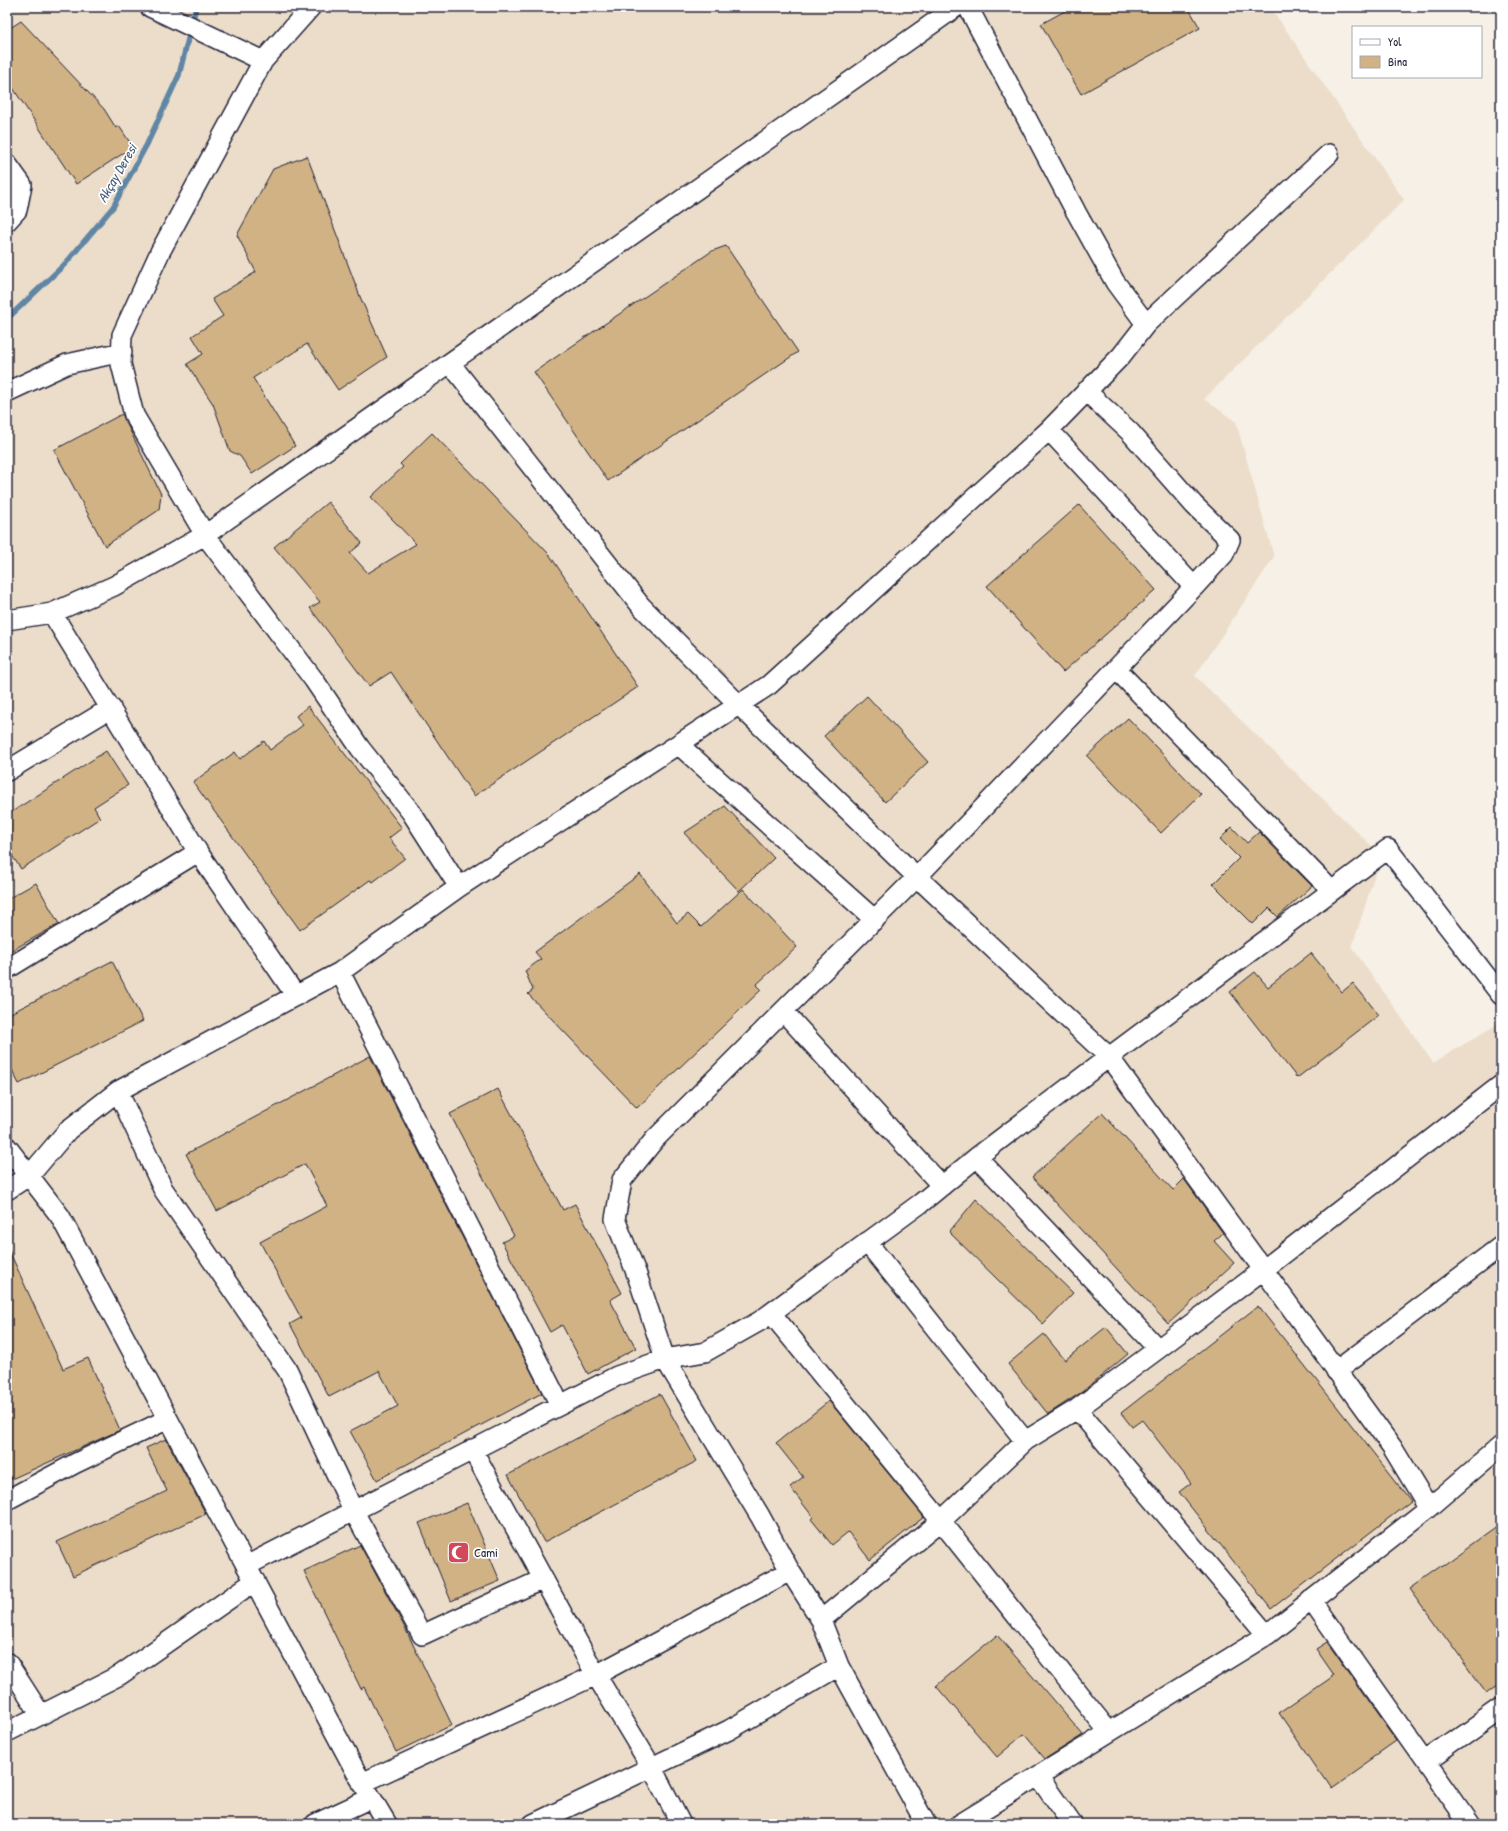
<svg xmlns="http://www.w3.org/2000/svg" width="1508" height="1831" viewBox="0 0 1508 1831" font-family="'Patrick Hand',sans-serif">
  <style>
    .built { fill: #ebddc9 }
    .lines { fill: none; stroke-linecap: round; stroke-linejoin: round }
    .stream { stroke: #6186a5; stroke-width: 5.5 }
    .building { fill: #d0b284; stroke: #22223b }
    .minor-casing { stroke: #22223b; stroke-width: 22 }
    .minor { stroke: #fff; stroke-width: 19 }
    .labels { text-anchor: middle; stroke-width: 3.5; stroke-linejoin: round; paint-order: stroke }
    .poi-label { font-size: 13px; fill: #22223b; stroke: #fff; text-anchor: start }
    .water-label { font-size: 14px; font-style: italic; fill: #475c79; stroke: #fff }
  </style>
  <rect width="100%" height="100%" fill="#f6f0e6"/>
  <filter id="ink" filterUnits="userSpaceOnUse"><feTurbulence type="fractalNoise" baseFrequency=".025" numOctaves="2"/><feDisplacementMap in="SourceGraphic" scale="8" xChannelSelector="R" yChannelSelector="G"/><feConvolveMatrix kernelMatrix="1 2 1 2 8 2 1 2 1" color-interpolation-filters="sRGB"/></filter>
  <g filter="url(#ink)">
    <path class="built" d="M7 7H1270L1404 200 1204 399 1236 422 1274 557 1195 676 1381 855 1352 947 1433 1063 1501 1022V1824H7Z"/>
    <g class="lines">
      <path class="stream" d="M7 319 66 263 113 207 147 144 179 75 196 7"/>
    </g>
    <path class="building" d="M1072 7H1188L1200 28 1081 94 1041 24Z
      M21 21 104 109 116 128 119 126 133 147 76 184 7 79V30Z
      M307 156 361 299 387 357 338 390 307 344 253 378 295 446 252 474 240 456 230 451 213 404 187 364 203 354 192 336 223 316 212 299 256 272 237 235 273 169Z
      M726 246 798 352 608 481 534 372 712 251Z
      M122 414 161 494 159 510 105 546 54 450Z
      M432 433 549 554 638 687 474 796 391 672 369 686 310 608 320 602 274 547 328 502 362 543 350 553 368 573 416 544 371 497 403 467 400 464Z
      M1079 505 1156 590 1063 672 987 586Z
      M867 696 928 762 885 802 824 736Z
      M308 706 402 828 389 838 405 858 373 882 370 880 300 930 193 782 235 752 240 759 264 741 270 750 303 725 296 716Z
      M1128 718 1201 794 1161 833 1087 756Z
      M106 751 128 785 94 807 100 818 21 869 7 848V815Z
      M725 806 774 858 739 891 684 833Z
      M1232 827 1247 843 1259 832 1312 886 1278 917 1269 908 1253 924 1213 884 1239 858 1220 839Z
      M640 874 677 923 688 914 701 927 743 889 797 947 756 985 761 990 637 1108 528 994 533 990 525 971 541 959 535 952Z
      M36 883 59 924 7 953V899Z
      M1311 953 1342 992 1353 983 1379 1015 1297 1078 1230 992 1255 972 1268 987Z
      M112 961 143 1021 19 1084 7 1060V1015Z
      M370 1056 542 1393 377 1480 350 1431 398 1406 379 1371 329 1397 290 1324 301 1318 260 1242 327 1206 305 1164 217 1211 186 1154Z
      M498 1089 563 1210 575 1204 622 1293 610 1300 636 1348 588 1374 562 1325 550 1332 502 1242 514 1236 450 1114Z
      M1102 1113 1173 1190 1184 1179 1223 1233 1214 1241 1234 1263 1168 1324 1032 1177Z
      M976 1199 1073 1293 1043 1324 949 1232Z
      M7 1246 63 1369 88 1358 120 1430 7 1481Z
      M1258 1306 1411 1501 1271 1609 1179 1492 1191 1483 1142 1420 1132 1427 1121 1413Z
      M1106 1327 1128 1354 1082 1392 1048 1414 1008 1364 1044 1334 1065 1360Z
      M660 1394 697 1461 544 1542 508 1475Z
      M829 1401 924 1517 870 1560 848 1532 832 1545 811 1519 813 1517 790 1487 803 1477 776 1443Z
      M166 1439 206 1514 73 1576 57 1542 167 1491 146 1448Z
      M467 1503 500 1581 451 1601 419 1523Z
      M1501 1524V1682L1486 1693 1410 1589Z
      M360 1545 403 1624 452 1725 396 1752 364 1687 361 1689 304 1571Z
      M997 1635 1083 1735 1045 1759 1024 1734 997 1757 936 1686Z
      M1327 1642 1397 1741 1330 1788 1279 1713 1334 1675 1316 1649Z"/>
    <g class="lines">
      <defs>
        <path id="minor" d="M150 7 263 61
          M968 7 1076 212 1115 282 1146 324
          M7 164 22 185 17 210 7 221
          M450 363 641 606 739 705 917 877 1109 1057 1392 1447 1429 1508 1267 1635 960 1824
          M1086 391 1130 432 1194 505 1230 540 1224 554 1194 587
          M7 392 67 364 122 352
          M52 613 198 852 296 996
          M7 620 52 613 114 586 205 535 956 7
          M1116 669 1332 891
          M679 745 875 920
          M7 771 111 708
          M459 887 769 685 1049 430 1121 356 1146 324 1329 154
          M7 969 198 852
          M340 972 560 1405
          M783 1011 942 1186
          M118 1091 163 1189 288 1371 353 1510 422 1635 543 1579
          M7 1147 60 1216 356 1772 387 1824
          M977 1157 1158 1349
          M7 1190 30 1175 68 1130 118 1091 340 972 459 887 411 812 360 748 314 680 205 535 134 415 121 364 122 335 160 252 263 61 311 7
          M867 1242 1025 1441
          M771 1313 941 1521 1109 1732
          M1336 1371 1501 1246
          M1077 1409 1267 1635
          M472 1449 596 1675 652 1768 681 1824
          M7 1500 76 1463 168 1419
          M1429 1508 1501 1446
          M246 1566 617 1376 665 1359 705 1352 760 1321 921 1203 977 1157 1109 1057 1388 849 1501 995
          M1311 1600 1469 1824
          M821 1620 941 1521 1025 1441 1077 1409 1158 1349 1263 1270 1501 1085
          M7 1662 41 1715
          M7 1732 120 1675 255 1581
          M1425 1762 1501 1708
          M1038 1776 1072 1824
          M362 1783 596 1675 790 1571
          M315 1824 371 1798
          M533 1824 729 1730 839 1666
          M926 1824 839 1666 821 1620 790 1571 760 1516 665 1359 637 1275 615 1219 622 1180 655 1139 917 877 1194 587 1049 430"/>
      </defs>
      <use href="#minor" class="minor-casing"/>
      <use href="#minor" class="minor"/>
    </g>
  </g>
  <defs>
    <symbol id="mosque-square" viewBox="-11 -11 22 22"><rect x="-9" y="-9" width="18" height="18" rx="4" fill="#d1495b" stroke="#fff"/><path d="M3.5-4.9A6 6 0 1 0 3.5 4.9A5 5 0 1 1 3.5-4.9Z" fill="#fff"/></symbol>
  </defs>
  <g fill-rule="evenodd">
    <use href="#mosque-square" x="446" y="1540" width="25" height="25"/>
  </g>
  <g class="labels">
    <g class="poi-label">
      <text x="474" y="1557">Cami</text>
    </g>
    <g class="water-label">
      <text transform="translate(117 173) rotate(-60)" y="5">Akçay Deresi</text>
    </g>
  </g>
  <rect width="1508" height="1831" fill="none" stroke="#fff" stroke-width="24"/>
  <rect x="12" y="12" width="1484" height="1807" fill="none" stroke="#22223b" stroke-width="1.5" filter="url(#ink)"/>
  <rect x="1352" y="26" width="130" height="52" fill="#ffffff" stroke="#a7a7b1"/>
  <rect x="1360" y="39" width="20" height="6" fill="#ffffff" stroke="#a7a7b1"/>
  <text x="1388" y="46" font-size="12" fill="#22223b">Yol</text>
  <rect x="1360" y="56" width="20" height="12" fill="#d0b284" stroke="#a7a7b1"/>
  <text x="1388" y="66" font-size="12" fill="#22223b">Bina</text>
</svg>
